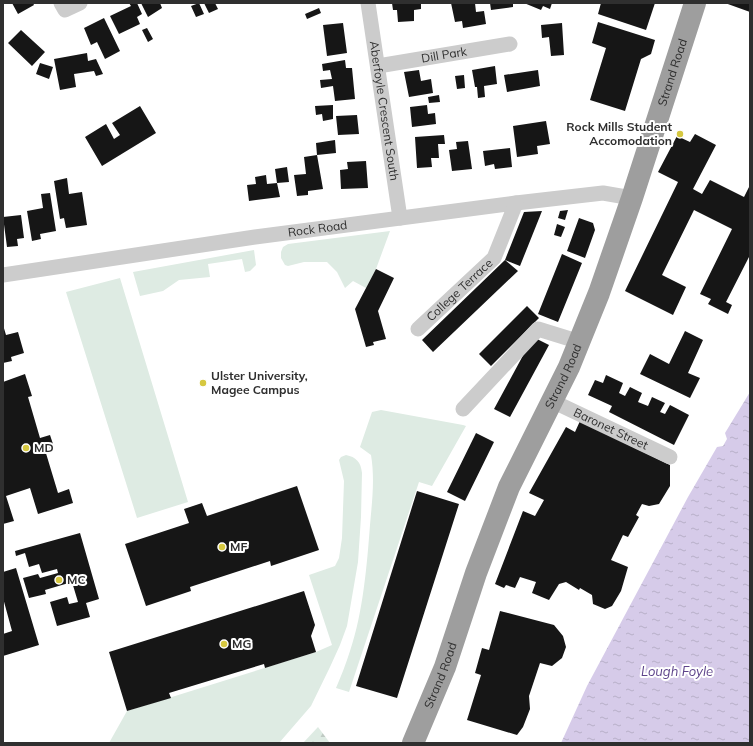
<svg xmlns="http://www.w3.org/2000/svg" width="753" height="746" viewBox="0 0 753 746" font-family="Mulish,sans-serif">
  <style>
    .grass { fill: #deebe3 }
    .forest { fill: url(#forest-firs) }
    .water { fill: url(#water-ripples) }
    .building { fill: #161616 }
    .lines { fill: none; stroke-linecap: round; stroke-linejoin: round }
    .minor { stroke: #ccc; stroke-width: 15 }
    .trunk { stroke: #9e9e9e; stroke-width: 22 }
    .poi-dot { fill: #d6c840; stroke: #fff; stroke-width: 1.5 }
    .labels { text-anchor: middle; stroke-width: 4; stroke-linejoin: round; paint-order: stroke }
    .street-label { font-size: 12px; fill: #2f2f2f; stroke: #fff }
    .poi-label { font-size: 12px; font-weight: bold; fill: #2f2f2f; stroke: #fff; text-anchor: start }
    .water-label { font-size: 13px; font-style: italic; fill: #5d438a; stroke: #fff }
  </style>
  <defs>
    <pattern id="forest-firs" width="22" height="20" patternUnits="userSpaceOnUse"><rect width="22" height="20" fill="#deebe3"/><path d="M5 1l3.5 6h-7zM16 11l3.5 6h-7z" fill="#bfcac3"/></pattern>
    <pattern id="water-ripples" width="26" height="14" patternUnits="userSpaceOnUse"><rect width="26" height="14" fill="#d6cbe9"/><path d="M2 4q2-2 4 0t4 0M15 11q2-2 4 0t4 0" fill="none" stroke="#b8afc8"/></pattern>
  </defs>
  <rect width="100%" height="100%" fill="#fff"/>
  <path class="grass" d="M390 231 376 269 366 288 353 281 345 288 337 272 327 262H304L288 266 285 265 281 258V252L283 247 288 244Z
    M254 250 256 265 250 271 245 272 242 259 208 264 210 277 179 280 163 291 140 296 133 272Z
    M120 278 188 502 137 518 66 292Z
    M381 410 463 425 466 426 432 486 419 482 349 692 336 688C341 676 346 664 350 651 363 613 367 565 370 525 372 502 375 479 371 455L360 447 372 412Z
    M346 455C356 457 361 462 362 473L361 517 358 562 347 626 340 645 330 667 311 706 279 743H109L127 711 316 652 332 645 309 575 335 566 339 558 342 538 344 481 339 460 341 457Z"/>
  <path class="forest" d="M318 727 330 743H303Z"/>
  <path class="water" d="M750 392V743H561L587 686 688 497 717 447 723 446 727 439 725 433Z"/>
  <path class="building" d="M12 3H33L34 5 18 14Z
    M129 3H137L142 14 137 17 140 24 119 34 110 16 131 6Z
    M141 3H160L162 8 148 17Z
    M199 3 204 14 196 17 191 6Z
    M204 3H215L218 9 209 13Z
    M392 3H421V9L414 10V21L398 22 397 10H393Z
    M451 3H458L459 4 475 3 476 12 484 11 486 24 463 28 462 21 455 22Z
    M490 3H513V7L491 10Z
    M524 3H552L550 9 543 6 541 10Z
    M601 3H655L646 30 598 14Z
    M725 3H750V12Z
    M319 8 321 13 307 19 305 14Z
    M104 18 120 51 105 59 97 42 91 45 84 28Z
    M598 22 655 40 651 54 641 59 625 111 590 100 606 48 592 43Z
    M343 23 347 53 327 56 323 25Z
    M562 23 564 55 551 56 549 37 542 38 541 25Z
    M147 28 153 39 148 42 142 30Z
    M21 30 45 52 32 66 8 43Z
    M87 53 88 61 96 59 103 74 96 76 94 71 74 74 76 87 60 90 54 59Z
    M345 60 346 68H352L355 99 335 101 333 86 321 88 320 80 332 79 330 70 323 71 322 64Z
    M40 63 53 67 49 79 36 74Z
    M495 66 497 84 484 86 485 97 478 98 477 87H475L472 70Z
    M419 70 421 81 431 79 433 93 409 97 404 72Z
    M538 70 540 86 507 92 504 75Z
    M464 75 465 88 457 89 455 76Z
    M439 95 440 102 429 103 428 97Z
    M333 105V119L323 121 322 114 316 115 315 106Z
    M427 105 428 114 435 113 436 124 412 127 410 107Z
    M140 106 156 133 102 166 85 137 106 124 114 139 120 135 112 123Z
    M357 115 359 134 338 135 336 116Z
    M546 121 550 144 537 146 538 154 517 157 513 126Z
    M695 134 716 145 693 189 702 194 710 180 744 197 750 185V255L726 302 732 305 728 314 708 304 711 299 700 294 732 229 694 210 662 275 686 287 673 315 625 291 678 182 658 172 677 136 690 142Z
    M444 135 445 144H438L439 158H431L432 167 417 168 415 137Z
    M335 140 336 153 317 155 316 143Z
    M468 141 472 169 452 171 449 150 457 149 456 142Z
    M510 148 512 167 495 169 494 164 485 166 483 151Z
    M317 155 323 189 308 191V195L297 196 294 175 306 174 304 157Z
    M366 161 368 188 341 189 340 170 348 169 347 162Z
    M287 167 289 182 277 183 280 197 249 201 247 185 256 184 255 177 266 175 267 184 277 183 275 169Z
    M67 178 69 194 82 192 87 225 66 228 64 218 60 219 54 181Z
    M50 193 56 231 40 234 41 239 32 241 27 211 43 208 41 194Z
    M568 210 565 220 558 218 560 211Z
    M542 211 520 266 505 260 518 271 433 352 422 340 505 260 524 212Z
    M21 215 24 238 17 239 18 246 7 247 3 217Z
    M579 218 593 223 595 230 585 258 567 251Z
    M557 224 565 227 561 237 554 235Z
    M562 254 582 263 558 322 538 314Z
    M376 269 394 278 378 311 386 339 373 342 374 345 366 347 355 309Z
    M527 306 539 318 491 366 479 354Z
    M3 325 6 335 18 332 24 353 11 357 12 361 3 363Z
    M685 331 703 340 688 373 700 378 690 398 640 374 650 354 669 364Z
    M533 337 549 345 510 417 494 409Z
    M25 374 32 396 28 397 40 438 50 435 54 447 45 450 58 493 69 489 73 503 38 514 30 488 6 496 14 521 3 524V382Z
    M606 375 623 383 619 393 625 396 630 387 642 393 638 402 648 406 652 397 665 403 660 412 665 414 670 405 689 415 674 445 609 412 612 406 588 395 595 380 603 383Z
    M580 421 670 465V486L659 504 649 506 642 504 636 515 639 517 628 537 623 535 611 560 628 567 621 591 612 606 605 609 593 604 592 595 580 588 579 590 566 582 559 584 549 600 532 593 536 582 520 577 515 588 506 585 504 588 495 584 523 511 535 516 544 500 529 493 566 427 575 432Z
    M476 433 494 442 465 501 447 492Z
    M297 486 319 550 271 566 270 561 190 587 191 591 146 606 125 544 189 523 184 509 202 503 207 516Z
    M417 491 459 504 397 698 356 686Z
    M80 533 99 599 86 603 90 617 57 626 50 602 67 597 69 604 78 602 72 582 45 590 46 594 29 598 23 578 38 574 40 578 58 573 57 569 42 573 39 564 29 567 25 553 16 556 15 551Z
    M16 568 39 645 3 656V634L12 631 3 598V572Z
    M304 591 315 625 311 636 316 652 265 668 264 664 169 693 171 698 127 711 109 652Z
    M500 611 554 625 563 636 566 647 562 658 552 666 540 663 529 696 530 709 523 727 517 735 467 720 481 675 475 673 482 648 489 650Z"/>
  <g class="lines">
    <g class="minor">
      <path d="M61 3 65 10 80 3"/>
      <path id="s1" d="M368 3 400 218"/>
      <path id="s2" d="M378 66 510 44"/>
      <path id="s3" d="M3 275 255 237 516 203 603 193 632 198"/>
      <path id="s4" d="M418 329 494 258 516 203"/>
      <path id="s5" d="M552 401 670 457"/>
      <path d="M463 409 538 329 580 342"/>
    </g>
    <path class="trunk" id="s6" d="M413 743 445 667 476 573 509 487 569 367 599 293 632 198 695 3"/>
  </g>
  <g class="poi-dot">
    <circle cx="680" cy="134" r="4"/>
    <circle cx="203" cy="383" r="4"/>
    <circle cx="26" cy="448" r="4"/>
    <circle cx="222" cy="547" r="4"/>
    <circle cx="59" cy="580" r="4"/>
    <circle cx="224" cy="644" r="4"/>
  </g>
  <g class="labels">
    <g class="street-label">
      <text dy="4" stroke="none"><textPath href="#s2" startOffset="67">Dill Park</textPath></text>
      <text dy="4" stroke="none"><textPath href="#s6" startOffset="720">Strand Road</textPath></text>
      <text dy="4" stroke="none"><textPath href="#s1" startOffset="109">Aberfoyle Crescent South</textPath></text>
      <text dy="4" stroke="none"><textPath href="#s3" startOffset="318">Rock Road</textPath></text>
      <text dy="4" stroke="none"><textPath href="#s4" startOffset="57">College Terrace</textPath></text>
      <text dy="4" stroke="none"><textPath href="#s6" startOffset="397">Strand Road</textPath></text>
      <text dy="4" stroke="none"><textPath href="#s5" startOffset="65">Baronet Street</textPath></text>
      <text dy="4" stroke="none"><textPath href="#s6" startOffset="73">Strand Road</textPath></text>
    </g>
    <g class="poi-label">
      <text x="672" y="131" text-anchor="end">Rock Mills Student<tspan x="672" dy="14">Accomodation</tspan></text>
      <text x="211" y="380">Ulster University,<tspan x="211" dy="14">Magee Campus</tspan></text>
      <text x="34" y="452">MD</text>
      <text x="230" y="551">MF</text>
      <text x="67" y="584">MC</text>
      <text x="232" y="648">MG</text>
    </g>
    <g class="water-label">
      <text x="677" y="676">Lough Foyle</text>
    </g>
  </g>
  <rect width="753" height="746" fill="none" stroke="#2f2f2f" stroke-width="8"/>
</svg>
